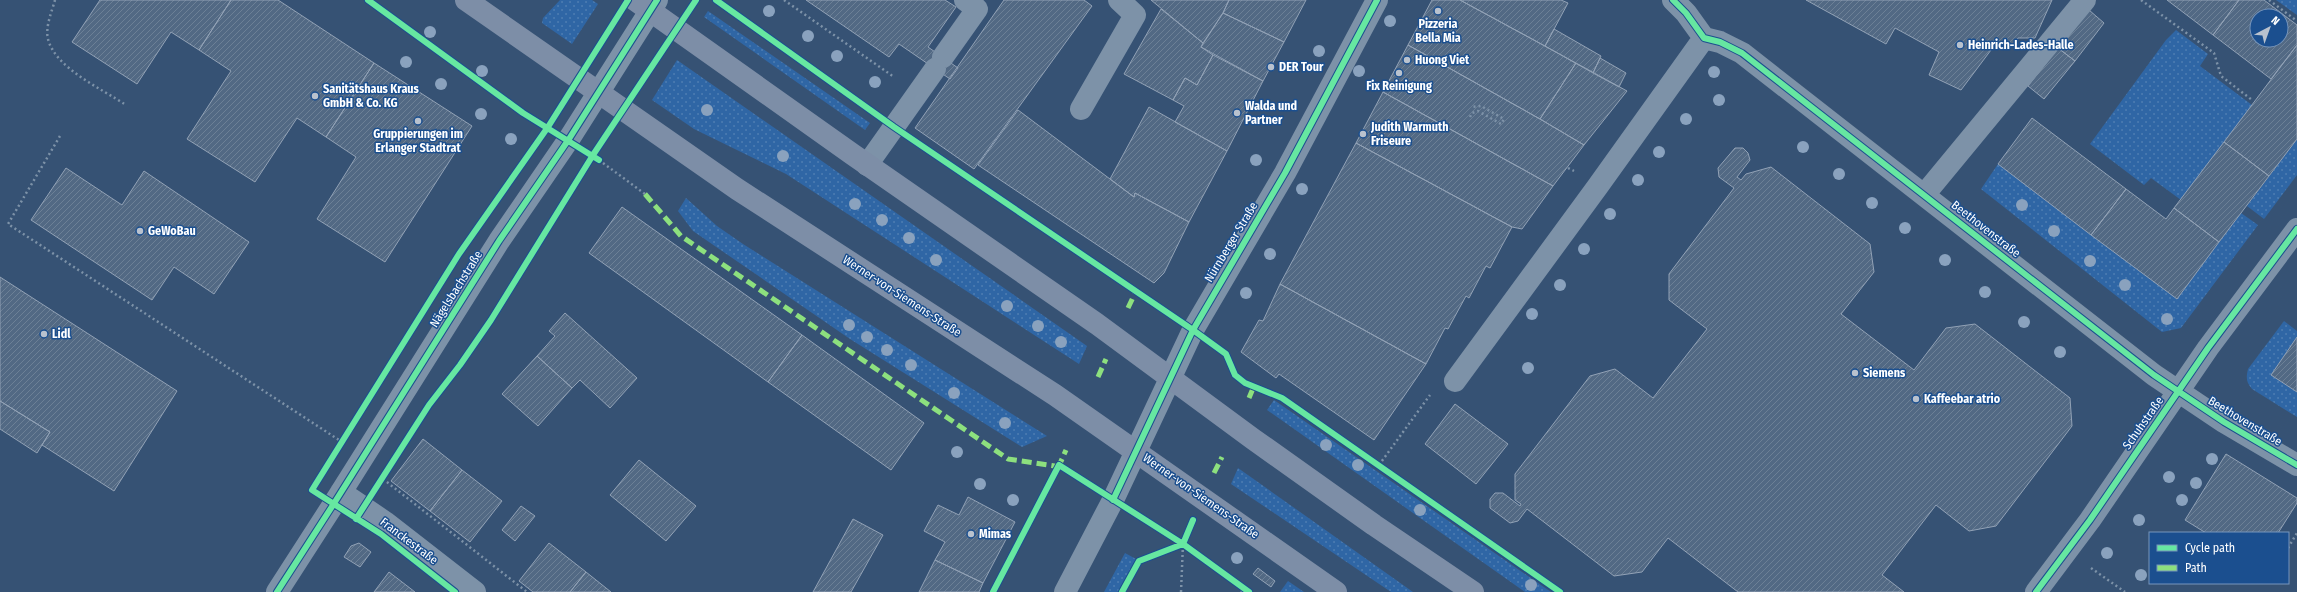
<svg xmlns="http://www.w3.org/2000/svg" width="2297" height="592" viewBox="0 0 2297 592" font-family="'Fira Sans Condensed',sans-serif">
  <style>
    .grass { fill: url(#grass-dots) }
    .building { fill: url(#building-hatch); stroke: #92a2b6; fill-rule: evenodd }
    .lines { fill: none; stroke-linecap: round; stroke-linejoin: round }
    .path { stroke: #7d92a8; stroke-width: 2.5; stroke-dasharray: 2 3; stroke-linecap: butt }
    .minor { stroke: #7d92a8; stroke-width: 22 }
    .major { stroke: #7d8ea7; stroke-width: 22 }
    .quiet { stroke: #8de07e; stroke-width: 5; stroke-dasharray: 10 5; stroke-linecap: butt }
    .cycleway-casing { stroke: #1b4f8f; stroke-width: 8 }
    .cycleway { stroke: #66e7a1; stroke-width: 6 }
    .tree { fill: #8aa2be }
    .poi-dot { fill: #b9c2ce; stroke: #1b4f8f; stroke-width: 1.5 }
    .labels { text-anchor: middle; stroke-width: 3; stroke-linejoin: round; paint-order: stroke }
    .poi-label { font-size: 12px; font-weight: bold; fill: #fff; stroke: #1b4f8f; text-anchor: start }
    .street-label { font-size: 12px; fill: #fff; stroke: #1b4f8f }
  </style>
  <defs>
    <pattern id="grass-dots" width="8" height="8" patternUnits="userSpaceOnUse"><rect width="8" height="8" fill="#2f66a5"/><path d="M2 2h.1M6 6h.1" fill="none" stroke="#4e7db2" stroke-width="1.8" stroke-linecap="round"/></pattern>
    <pattern id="building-hatch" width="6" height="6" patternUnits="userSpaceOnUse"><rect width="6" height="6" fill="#526984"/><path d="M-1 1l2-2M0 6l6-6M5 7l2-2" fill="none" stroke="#6c8096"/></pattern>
  </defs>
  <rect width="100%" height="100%" fill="#365274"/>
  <path class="grass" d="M560 0H592L598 4 572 44 542 23 543 18Z
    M2276 0H2297V15Z
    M708 11 870 123 865 130 704 17Z
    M2176 30 2208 54 2200 66 2252 105 2181 200 2151 178 2144 185 2090 144 2166 40Z
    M677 60 1087 346 1079 364 786 174 694 129 652 100Z
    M2297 139V175L2264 219 2247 206Z
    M1998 164 2177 298 2241 213 2258 225 2181 328 2162 332 1981 189Z
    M686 198 717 226 743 244 1047 436 1022 447 850 339 693 231 678 211Z
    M2284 321 2297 331V337L2271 375 2297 392V417L2252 389C2246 382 2246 378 2248 369Z
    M1274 400 1551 592H1525L1267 410Z
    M1238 468 1413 592H1391L1231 484Z
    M1125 553 1136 559 1118 592H1104Z
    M1288 581 1304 592H1280Z"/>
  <path class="building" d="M100 0H231L199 50 171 32 137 84 72 42Z
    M231 0H278L374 63 326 137 297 118 255 182 187 139 231 71 199 50Z
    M806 0H945L956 7 928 47 958 68 950 79 899 44 889 57Z
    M1004 0H1084L1092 6 974 169 915 128Z
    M1151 0H1229L1223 13 1203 43Z
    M1229 0H1306L1284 42 1223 13Z
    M1432 0H1460L1576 63 1540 119 1408 45Z
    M1460 0H1561L1568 3 1545 46Z
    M1806 0H2052L2035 38H2018L2011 47 1997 42 1961 90 1929 75 1939 52 1895 28 1886 44Z
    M2167 0H2239L2213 35Z
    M2239 0H2264L2297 25V45L2271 79 2213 35ZM2257 16H2281V40H2257Z
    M1161 9 1203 43 1201 47 1213 55 1197 85 1185 78 1173 100 1124 74Z
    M2089 10 2104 23 2075 61 2058 48Z
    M1223 13 1284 42 1263 81 1201 47Z
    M1554 29 1601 56 1593 73 1545 46Z
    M1408 45 1540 119 1584 145 1553 186 1383 92Z
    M2297 45V139L2269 176 2224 142Z
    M2058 48 2075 61 2044 99 2028 86Z
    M1213 55 1263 81 1227 151 1175 122 1184 106 1173 100 1185 78 1197 85Z
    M1600 58 1626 73 1619 87 1593 73Z
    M374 63 472 126 385 262 317 219 356 157 326 137Z
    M1576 63 1627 91 1584 145 1540 119Z
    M1383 92 1553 186 1522 229 1512 227 1356 143Z
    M1149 107 1227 151 1189 222 1135 193 1134 197 1110 179Z
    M1018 110 1134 197 1135 193 1189 222 1164 273 1154 283 978 165Z
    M2032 118 2126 189 2091 235 1998 164Z
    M2224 142 2269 176 2219 242 2174 208Z
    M1356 143 1512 227 1490 268 1486 266 1469 298 1466 296 1448 329 1445 328 1426 364 1280 284Z
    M1735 148H1743L1748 153 1750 160 1737 177 1741 180 1746 174 1771 167 1870 244 1874 272 1841 314 1914 370 1946 328 1975 324 2070 398 2072 426 1996 526 1969 531 1936 505 1882 575 1904 592H1738L1668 538 1642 572 1614 576 1527 509 1518 521 1510 523 1490 508V499L1495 493H1503L1520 506 1521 504 1515 500V474L1590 376 1615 369 1653 398 1707 329 1669 300V274L1734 188 1719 177 1718 168Z
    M66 168 122 205 144 171 249 242 214 294 174 267 152 300 31 220Z
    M2126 189 2166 219 2174 208 2219 242 2177 299 2091 235Z
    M622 207 802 335 768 382 589 253Z
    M0 277 177 391 114 491 42 445 50 432 0 401Z
    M1280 284 1426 364 1374 440 1279 374 1276 378 1241 352 1259 320 1263 321Z
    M565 313 637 378 610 408 580 380 572 388 537 356 555 336 549 331Z
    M802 335 924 423 891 470 768 382Z
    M2297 337V392L2271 375Z
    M537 356 572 388 538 426 502 394Z
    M0 401 50 432 37 453 0 429Z
    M1455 404 1508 444 1476 484 1425 444Z
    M423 439 462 470 430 511 391 481Z
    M2226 454 2297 498V503L2278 533H2206L2185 520Z
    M639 460 696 506 666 541 610 495Z
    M462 470 502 501 470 542 430 511Z
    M968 497 1015 522 983 583 935 560 945 542 924 531 938 505 959 515Z
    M521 506 535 516 515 541 502 530Z
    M853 519 883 535 851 592H813Z
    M359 543 371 552 360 567 344 557 351 546Z
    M549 543 586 572 570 592H533L519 581Z
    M935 560 983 583 979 592H919Z
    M1258 568 1275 581 1271 587 1253 574Z
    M389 572 415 592H374Z
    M586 572 611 592H570Z"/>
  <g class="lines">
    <path class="path" d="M55 0C52 11 45 27 48 39 55 68 102 89 126 105
      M784 0 894 77
      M2141 0 2214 53 2221 76 2252 100
      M2269 0 2297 21
      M1470 117 1472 113 1478 111 1501 124 1504 119 1481 106 1472 107
      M60 136 8 224 339 440
      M599 160 645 194
      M1568 168 1574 171
      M1379 465 1430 395
      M383 479 527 592
      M2288 548 2297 533
      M2091 568 2125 592
      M1181 592 1183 544
      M1241 592 1244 589"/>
    <path class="minor" d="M1673 0 1686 13 1704 38 1720 42 1742 53 2154 375 2224 422 2297 465
      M943 57 977 9 965 0
      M1081 109 1135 15 1119 0
      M867 165 935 69
      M1924 195 2085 0
      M1455 381 1598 186 1704 38
      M341 492 385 522 475 592
      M277 592 333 505 499 241 569 139 657 0
      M1065 592 1113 500 1193 330 1285 173 1377 0
      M2036 592 2090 520 2208 348 2297 229"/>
    <path class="major" d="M466 0 737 189 1055 395 1336 592
      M635 0 852 154 1097 324 1253 439 1374 525 1473 592"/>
    <path class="quiet" d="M645 194 681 236 1008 459 1061 467
      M1128 308 1136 291
      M1098 377 1106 359
      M1249 398 1254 386
      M1058 468 1066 450
      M1214 473 1222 457"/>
    <defs>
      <path id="cycleway" d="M368 0 523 113 599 160
        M716 0 894 127 1193 330 1226 354 1235 375 1245 383 1282 398 1560 592
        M1673 0 1686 13 1704 38 1720 42 1742 53 2154 375 2224 422 2297 465
        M1113 500 1193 330 1285 173 1377 0
        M356 519 429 405 460 365 491 320 593 155 696 0
        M277 592 333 505 499 241 569 139 657 0
        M455 592 381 534 312 490 459 254 548 127 628 0
        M993 592 1059 465 1183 544 1249 592
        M1122 592 1139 561 1183 544 1193 520
        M2036 592 2090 520 2208 348 2297 229"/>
    </defs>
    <use href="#cycleway" class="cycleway-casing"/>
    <use href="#cycleway" class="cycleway"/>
  </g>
  <g class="tree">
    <circle cx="769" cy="11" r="6"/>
    <circle cx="1390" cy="21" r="6"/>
    <circle cx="430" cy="32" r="6"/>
    <circle cx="808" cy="36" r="6"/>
    <circle cx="1319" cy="51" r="6"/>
    <circle cx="837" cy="56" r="6"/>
    <circle cx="406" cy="62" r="6"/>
    <circle cx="482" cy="71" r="6"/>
    <circle cx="1359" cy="71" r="6"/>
    <circle cx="1714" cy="72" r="6"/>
    <circle cx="875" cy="82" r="6"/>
    <circle cx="441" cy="84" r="6"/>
    <circle cx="1719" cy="100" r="6"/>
    <circle cx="707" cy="110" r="6"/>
    <circle cx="481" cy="114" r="6"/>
    <circle cx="1686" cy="119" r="6"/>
    <circle cx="511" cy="139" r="6"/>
    <circle cx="1803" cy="147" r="6"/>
    <circle cx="1659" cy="152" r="6"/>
    <circle cx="783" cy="156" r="6"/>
    <circle cx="1256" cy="160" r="6"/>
    <circle cx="1839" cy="174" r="6"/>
    <circle cx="1638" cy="180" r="6"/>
    <circle cx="1302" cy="189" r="6"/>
    <circle cx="1872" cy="203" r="6"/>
    <circle cx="855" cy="204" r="6"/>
    <circle cx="2022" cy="205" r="6"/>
    <circle cx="1610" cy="214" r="6"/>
    <circle cx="882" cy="220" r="6"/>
    <circle cx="1905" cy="228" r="6"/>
    <circle cx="2054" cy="231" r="6"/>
    <circle cx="909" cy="238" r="6"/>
    <circle cx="1584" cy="249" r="6"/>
    <circle cx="1270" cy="254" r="6"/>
    <circle cx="936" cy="260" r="6"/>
    <circle cx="1945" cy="260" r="6"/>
    <circle cx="2090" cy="261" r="6"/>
    <circle cx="1560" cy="285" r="6"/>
    <circle cx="2125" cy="285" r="6"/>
    <circle cx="1985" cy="292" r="6"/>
    <circle cx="1246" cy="293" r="6"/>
    <circle cx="1007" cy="306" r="6"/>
    <circle cx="1532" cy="314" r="6"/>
    <circle cx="2167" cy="319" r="6"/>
    <circle cx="2024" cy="322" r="6"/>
    <circle cx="849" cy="325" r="6"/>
    <circle cx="1038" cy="326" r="6"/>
    <circle cx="867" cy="337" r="6"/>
    <circle cx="1061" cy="342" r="6"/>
    <circle cx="887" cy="350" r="6"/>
    <circle cx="2060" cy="352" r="6"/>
    <circle cx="911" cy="365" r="6"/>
    <circle cx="1528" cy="368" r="6"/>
    <circle cx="954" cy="393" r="6"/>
    <circle cx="1005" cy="423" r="6"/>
    <circle cx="1326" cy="445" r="6"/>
    <circle cx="957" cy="452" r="6"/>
    <circle cx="2212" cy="459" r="6"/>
    <circle cx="1358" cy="465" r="6"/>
    <circle cx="2169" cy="477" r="6"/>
    <circle cx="2196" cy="483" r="6"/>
    <circle cx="980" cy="484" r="6"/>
    <circle cx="1013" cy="500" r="6"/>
    <circle cx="2182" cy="500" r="6"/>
    <circle cx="1420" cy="510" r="6"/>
    <circle cx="2139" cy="520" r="6"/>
    <circle cx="2107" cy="553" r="6"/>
    <circle cx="1237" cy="558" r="6"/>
    <circle cx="2141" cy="575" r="6"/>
    <circle cx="1531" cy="585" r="6"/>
  </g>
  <g class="poi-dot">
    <circle cx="1438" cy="11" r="4"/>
    <circle cx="1960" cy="45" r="4"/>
    <circle cx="1407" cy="60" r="4"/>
    <circle cx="1271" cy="67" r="4"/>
    <circle cx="1399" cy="73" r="4"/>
    <circle cx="315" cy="96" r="4"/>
    <circle cx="1237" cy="113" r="4"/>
    <circle cx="418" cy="121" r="4"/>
    <circle cx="1363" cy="134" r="4"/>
    <circle cx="140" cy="231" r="4"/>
    <circle cx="44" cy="334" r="4"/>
    <circle cx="1855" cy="373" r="4"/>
    <circle cx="1916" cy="399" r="4"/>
    <circle cx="971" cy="534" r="4"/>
  </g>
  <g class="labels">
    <g class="poi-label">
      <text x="1438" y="28" text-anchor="middle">Pizzeria<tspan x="1438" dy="14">Bella Mia</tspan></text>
      <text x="1968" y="49">Heinrich-Lades-Halle</text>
      <text x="1415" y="64">Huong Viet</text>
      <text x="1279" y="71">DER Tour</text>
      <text x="1399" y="90" text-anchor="middle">Fix Reinigung</text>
      <text x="323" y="93">Sanitätshaus Kraus<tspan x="323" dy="14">GmbH &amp; Co. KG</tspan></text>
      <text x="1245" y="110">Walda und<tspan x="1245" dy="14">Partner</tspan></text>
      <text x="1371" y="131">Judith Warmuth<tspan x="1371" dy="14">Friseure</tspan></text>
      <text x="418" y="138" text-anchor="middle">Gruppierungen im<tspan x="418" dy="14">Erlanger Stadtrat</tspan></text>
      <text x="148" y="235">GeWoBau</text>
      <text x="52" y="338">Lidl</text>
      <text x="1863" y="377">Siemens</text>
      <text x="1924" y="403">Kaffeebar atrio</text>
      <text x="979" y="538">Mimas</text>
    </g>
    <g class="street-label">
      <text transform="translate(1986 229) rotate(38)" y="4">Beethovenstraße</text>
      <text transform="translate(1231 242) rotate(-59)" y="4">Nürnberger Straße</text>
      <text transform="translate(456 289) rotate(-58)" y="4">Nägelsbachstraße</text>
      <text transform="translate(902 296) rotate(33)" y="4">Werner-von-Siemens-Straße</text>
      <text transform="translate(2245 421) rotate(31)" y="4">Beethovenstraße</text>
      <text transform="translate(2143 423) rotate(-55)" y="4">Schuhstraße</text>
      <text transform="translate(1201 496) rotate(35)" y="4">Werner-von-Siemens-Straße</text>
      <text transform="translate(409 541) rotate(37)" y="4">Franckestraße</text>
    </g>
  </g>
  <rect x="2149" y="532" width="140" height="52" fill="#1b4f8f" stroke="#7695bc"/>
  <rect x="2157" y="545" width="20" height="6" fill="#66e7a1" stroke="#7695bc"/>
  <text x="2185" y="552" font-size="12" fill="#ffffff">Cycle path</text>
  <rect x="2157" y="565" width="20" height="6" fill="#8de07e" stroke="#7695bc"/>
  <text x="2185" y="572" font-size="12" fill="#ffffff">Path</text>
  <g transform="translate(2269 28) rotate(41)"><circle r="19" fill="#1b4f8f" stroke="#7695bc"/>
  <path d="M0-3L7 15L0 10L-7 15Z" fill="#b9c2ce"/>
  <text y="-6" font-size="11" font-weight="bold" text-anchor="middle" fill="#ffffff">N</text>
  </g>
</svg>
